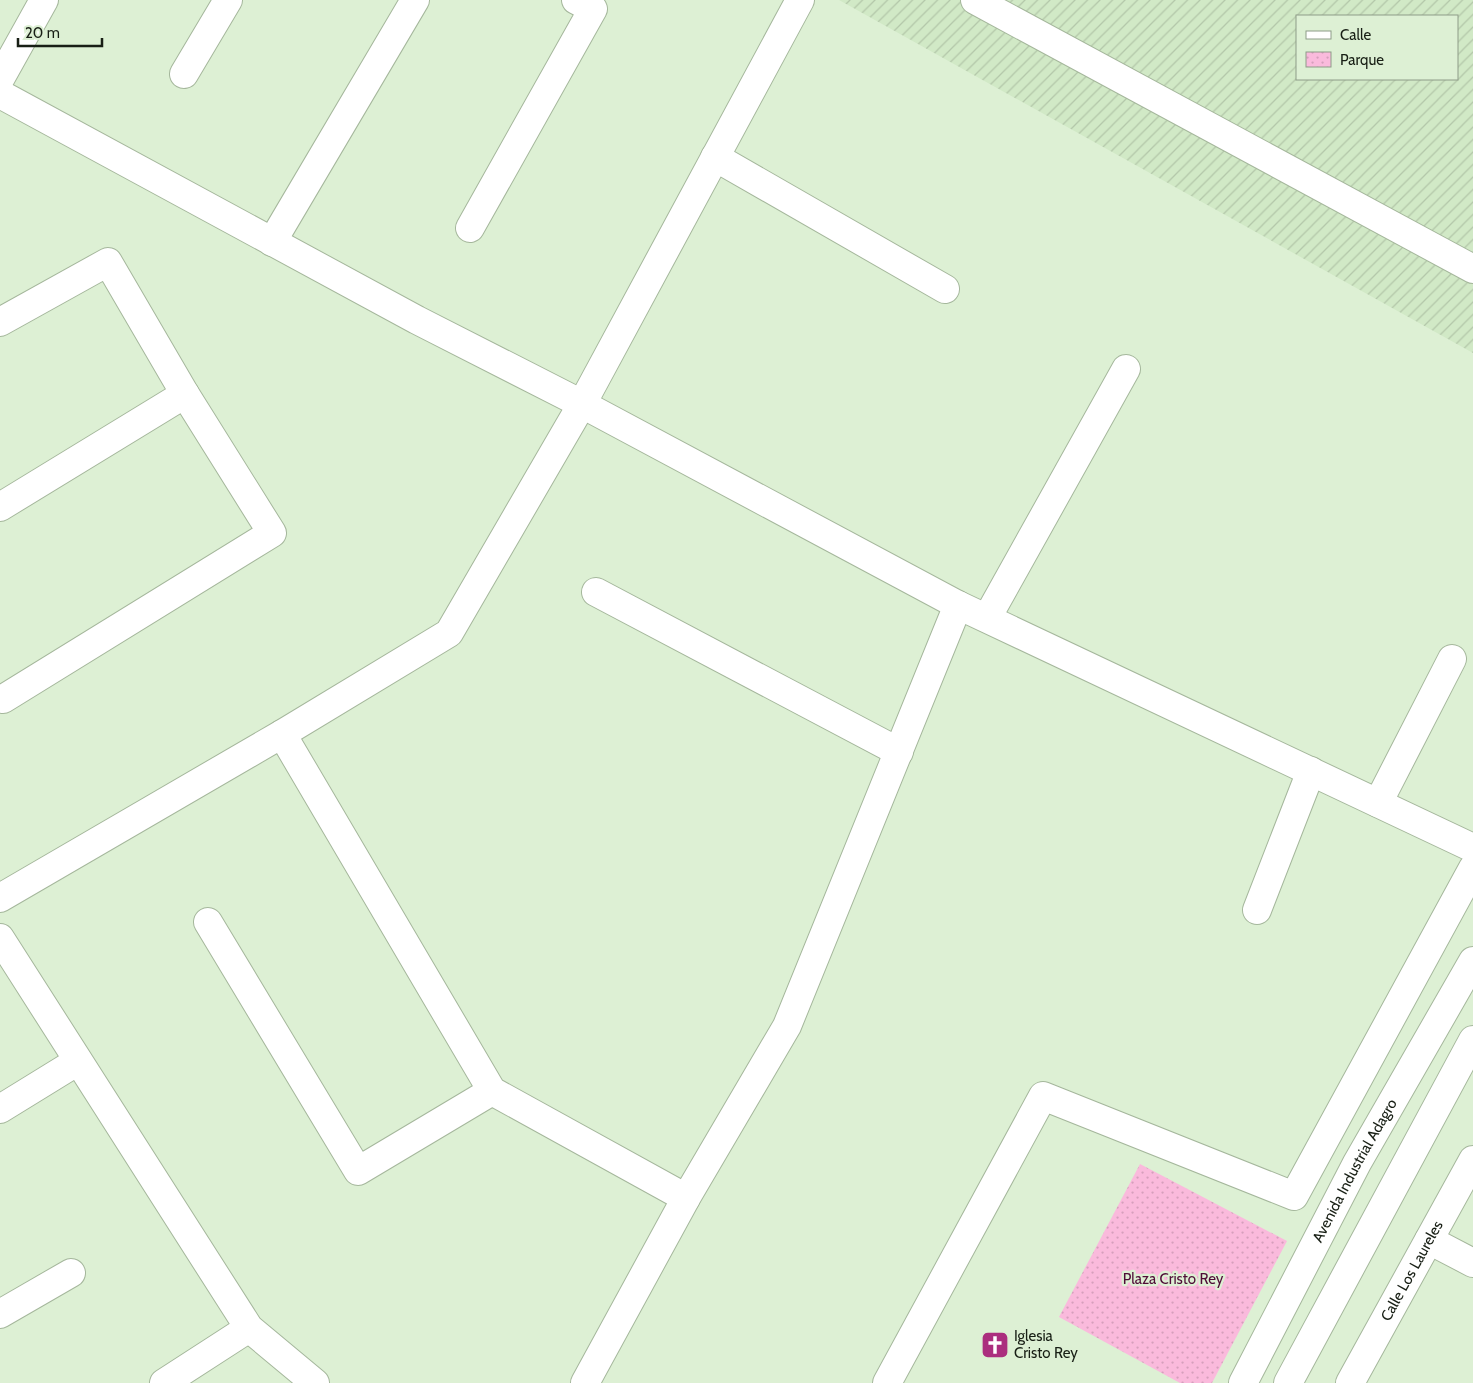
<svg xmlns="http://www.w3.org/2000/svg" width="1473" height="1383" viewBox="0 0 1473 1383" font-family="Cabin,sans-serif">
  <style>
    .industrial { fill: url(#industrial-furrows); fill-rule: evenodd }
    .park { fill: url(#park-dots) }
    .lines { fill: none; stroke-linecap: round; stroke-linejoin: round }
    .minor-casing { stroke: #a5b79c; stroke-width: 30 }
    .minor { stroke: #fff; stroke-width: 28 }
    .labels { text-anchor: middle; stroke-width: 4.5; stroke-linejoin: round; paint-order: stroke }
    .street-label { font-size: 15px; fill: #181f15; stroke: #ddf0d4 }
    .park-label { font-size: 15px; fill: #4f0c37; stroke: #ddf0d4 }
    .poi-label { font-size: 15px; fill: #181f15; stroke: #ddf0d4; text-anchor: start }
  </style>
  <defs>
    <pattern id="industrial-furrows" width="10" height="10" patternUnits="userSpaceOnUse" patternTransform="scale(1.25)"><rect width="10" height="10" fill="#d1e9c6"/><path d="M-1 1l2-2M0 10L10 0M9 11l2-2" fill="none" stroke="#b3c7a9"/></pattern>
    <pattern id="park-dots" width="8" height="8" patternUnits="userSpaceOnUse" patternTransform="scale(1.25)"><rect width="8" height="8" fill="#fabadc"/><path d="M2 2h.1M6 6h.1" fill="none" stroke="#d69fbc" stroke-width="1.8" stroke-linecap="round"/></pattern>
  </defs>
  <rect width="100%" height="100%" fill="#ddf0d4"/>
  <path class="industrial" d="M839 0H1473V353ZM1297 16H1457V79H1297Z"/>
  <path class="park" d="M1140 1164 1287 1241 1212 1383H1180L1059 1317Z"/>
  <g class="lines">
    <defs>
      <g id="minor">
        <path d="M975 0 1473 269"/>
        <path d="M184 74 228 0"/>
        <path d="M0 79 44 0"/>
        <path d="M0 94 417 320 582 404 958 605 1473 848"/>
        <path d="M715 157 945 289"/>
        <path d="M470 228 593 9 576 0"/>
        <path d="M272 242 415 0"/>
        <path d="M0 322 108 262 185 394 0 507"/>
        <path d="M596 592 899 752"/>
        <path d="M987 618 1126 369"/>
        <path d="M3 699 272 533 185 394"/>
        <path d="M282 734 492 1091 686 1198"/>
        <path d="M1378 803 1452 659"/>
        <path d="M0 898 282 734 449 633 582 404 800 0"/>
        <path d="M1257 910 1311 771"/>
        <path d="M208 922 358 1171 492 1091"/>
        <path d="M0 938 249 1328 315 1383"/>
        <path d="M0 1109 78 1061"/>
        <path d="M1429 1240 1473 1263"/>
        <path d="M0 1314 71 1273"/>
        <path d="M164 1383 249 1328"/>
        <path d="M585 1383 686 1198 787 1026 958 605"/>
        <path d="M887 1383 1043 1096 1294 1196 1473 868"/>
        <path id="s1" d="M1243 1383 1357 1163 1473 961"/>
        <path d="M1288 1383 1473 1040"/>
        <path id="s2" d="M1350 1383 1473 1160"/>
      </g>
    </defs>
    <use href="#minor" class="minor-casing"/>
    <use href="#minor" class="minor"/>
  </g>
  <defs>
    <symbol id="church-square" viewBox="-11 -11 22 22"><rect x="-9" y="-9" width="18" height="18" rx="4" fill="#ab2e7e" stroke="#ddf0d4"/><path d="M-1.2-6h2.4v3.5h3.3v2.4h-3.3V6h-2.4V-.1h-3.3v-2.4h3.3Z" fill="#fff"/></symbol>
  </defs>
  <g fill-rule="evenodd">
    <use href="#church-square" x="979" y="1329" width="32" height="32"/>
  </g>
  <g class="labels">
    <g class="street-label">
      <text dy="5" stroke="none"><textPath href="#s1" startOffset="240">Avenida Industrial Adagro</textPath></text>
      <text dy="5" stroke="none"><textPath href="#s2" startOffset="128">Calle Los Laureles</textPath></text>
    </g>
    <g class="park-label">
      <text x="1173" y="1284">Plaza Cristo Rey</text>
    </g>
    <g class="poi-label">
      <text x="1014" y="1341">Iglesia<tspan x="1014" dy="17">Cristo Rey</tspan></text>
    </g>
  </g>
  <rect x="1296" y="15" width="162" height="65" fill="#ddf0d4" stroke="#8e9c88"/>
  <rect x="1306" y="31" width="25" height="8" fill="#ffffff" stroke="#8e9c88"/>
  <text x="1340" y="40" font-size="15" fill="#181f15">Calle</text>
  <rect x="1306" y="52" width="25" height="15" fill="url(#park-dots)" stroke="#8e9c88"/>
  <text x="1340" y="65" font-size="15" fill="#181f15">Parque</text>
  <path d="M18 38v8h84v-8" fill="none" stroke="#181f15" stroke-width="2.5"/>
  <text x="25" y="38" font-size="15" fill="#181f15" stroke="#ddf0d4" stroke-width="4" paint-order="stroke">20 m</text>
</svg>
